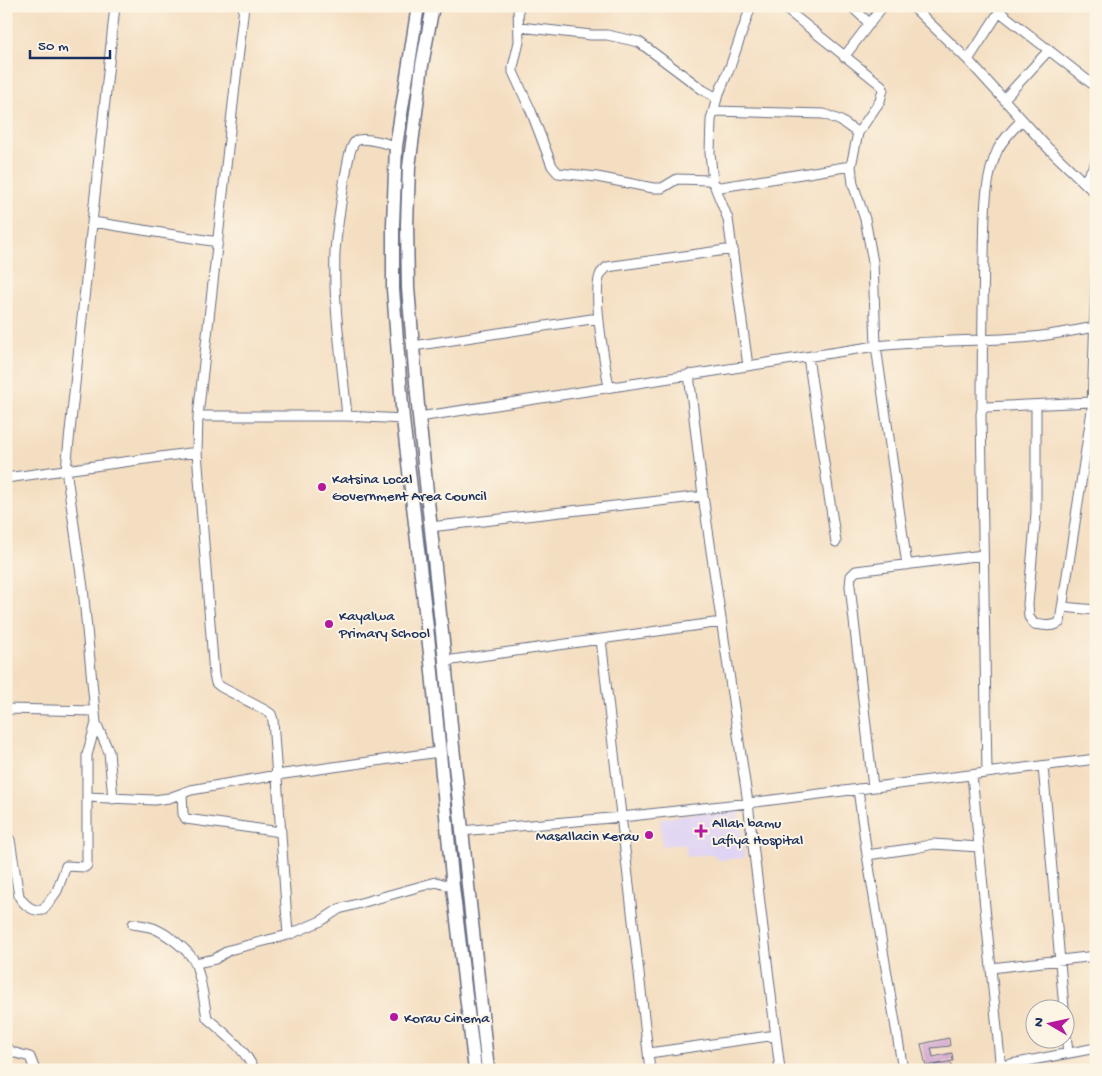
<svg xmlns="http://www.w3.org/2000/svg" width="1102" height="1076" viewBox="0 0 1102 1076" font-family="'Gochi Hand',sans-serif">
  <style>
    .built { fill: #e0d4f4 }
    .building { fill: #d2a7cf }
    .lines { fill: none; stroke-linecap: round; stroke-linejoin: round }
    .street-casing { stroke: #676c81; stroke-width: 11 }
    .secondary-casing { stroke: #676c81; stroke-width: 15 }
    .street { stroke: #fff; stroke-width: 9 }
    .secondary { stroke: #fff; stroke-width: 12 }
    .poi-dot { fill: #b5179e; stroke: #fcf5e5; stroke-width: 2 }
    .labels { text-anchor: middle; stroke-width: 4; stroke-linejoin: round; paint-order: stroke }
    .poi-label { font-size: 15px; fill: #1b2f5e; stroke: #fcf5e5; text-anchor: start }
  </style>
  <rect width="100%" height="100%" fill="#fcf5e5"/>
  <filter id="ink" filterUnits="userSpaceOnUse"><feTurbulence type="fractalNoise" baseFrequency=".02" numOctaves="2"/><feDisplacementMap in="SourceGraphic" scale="10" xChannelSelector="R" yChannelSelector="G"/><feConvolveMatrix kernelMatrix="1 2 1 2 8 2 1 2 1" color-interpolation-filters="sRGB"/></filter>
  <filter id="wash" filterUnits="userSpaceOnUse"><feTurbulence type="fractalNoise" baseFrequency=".0096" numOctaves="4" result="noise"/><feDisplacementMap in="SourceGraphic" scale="20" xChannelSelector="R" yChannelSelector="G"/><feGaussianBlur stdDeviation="1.12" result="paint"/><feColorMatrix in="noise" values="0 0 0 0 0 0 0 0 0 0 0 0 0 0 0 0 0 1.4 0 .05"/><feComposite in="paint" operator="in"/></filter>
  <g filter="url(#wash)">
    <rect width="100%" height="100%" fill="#f4dec1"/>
    <path class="built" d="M738 806 745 858 719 860 712 854 687 857 685 844 662 846 660 819Z"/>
    <g id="blocks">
      <path class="building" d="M949 1038 950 1046 931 1048 933 1057 952 1053 953 1061 926 1066 921 1044Z
        M951 1063 952 1070H935V1065Z"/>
    </g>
  </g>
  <g filter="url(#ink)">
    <use href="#blocks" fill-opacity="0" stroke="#676c81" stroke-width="1"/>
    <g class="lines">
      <defs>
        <path id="street" d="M244 6 198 416 197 452 214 675 216 683 221 687 265 710 271 714 273 720 288 935
          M518 6 519 42 513 67V72L531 111 552 166 558 173 597 177 653 188H662L677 179 709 180 717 186 721 187 851 166
          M782 6 881 85 883 89 880 101 858 133 851 166 853 184 865 219 873 262 876 346 907 565
          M851 6 870 24
          M912 6 968 60 1047 147 1096 194
          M1000 12 1096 87
          M520 27 591 35H607L639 42 703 90 717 98
          M844 57 883 6
          M968 60 1003 6
          M1004 99 1049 50
          M714 111 824 114 841 121 858 133
          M1084 182 1096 163
          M93 222 218 242
          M413 346 598 318
          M808 357 836 542
          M748 366 728 219 713 182 710 153 711 120 717 98 730 67 751 6
          M689 374 703 496 748 803 780 1070
          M609 387C605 365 591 290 601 273 602 272 606 268 607 267L733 249
          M1036 405V513L1028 604 1029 617 1034 624C1042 625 1053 628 1060 622L1092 410 1096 278
          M982 409 986 407 1092 402
          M198 416H347L403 419
          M347 416C342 362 333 307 335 252 337 227 341 202 345 177 347 169 349 146 356 141 363 136 387 144 396 146
          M419 417 876 346C924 341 971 341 1019 338 1045 337 1070 331 1096 327
          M6 478 197 452
          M430 527 703 496
          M1062 607 1096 610
          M601 639 650 1070
          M445 661 721 622
          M6 709 95 711
          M1043 766 1064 1008
          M987 773 981 414 982 409C982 358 983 307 984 256 985 221 983 181 998 149 1004 138 1013 129 1022 120
          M972 775 1001 1070
          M873 787 850 586 851 576 856 571 983 555
          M858 789 867 855 903 1070
          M182 793 183 814 186 819 281 832
          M87 797 154 800 169 798 191 790 277 775 439 752
          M113 799 109 752 96 723 83 588 66 469 115 6
          M461 831 622 817 748 803 1096 759
          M6 836 10 840 19 896C24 905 33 912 43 910L57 891 66 866 85 867 87 865V755L96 723
          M867 855 916 848 933 844 979 847
          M133 924C140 925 147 926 153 928 166 933 192 952 196 965 202 982 204 1001 207 1018 224 1033 245 1048 254 1070
          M196 963 215 959 229 950 288 935 321 921 339 909 436 882 453 887
          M991 968 1096 956
          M1064 1016 1068 1053
          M6 1047 12 1052 30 1057 35 1070
          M649 1053 776 1035
          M1001 1066 1096 1048"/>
        <path id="secondary" d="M418 6 396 146 393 225V289L403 419 431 662 453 887 475 1070
          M433 6 422 65 409 167 407 225 408 288 419 417 445 661 453 747 488 1070"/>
      </defs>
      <use href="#street" class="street-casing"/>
      <use href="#secondary" class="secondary-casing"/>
      <use href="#street" class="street"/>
      <use href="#secondary" class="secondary"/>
    </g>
  </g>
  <g class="poi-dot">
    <circle cx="322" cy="487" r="5"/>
    <circle cx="329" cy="624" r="5"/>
    <path d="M698.5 823.5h5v5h5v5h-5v5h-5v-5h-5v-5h5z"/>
    <circle cx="649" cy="835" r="5"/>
    <circle cx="394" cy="1017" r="5"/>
  </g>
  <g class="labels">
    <g class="poi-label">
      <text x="332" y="483">Katsina Local<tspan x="332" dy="17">Government Area Council</tspan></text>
      <text x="339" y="620">Kayalwa<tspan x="339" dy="17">Primary School</tspan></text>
      <text x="712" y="827">Allah bamu<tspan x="712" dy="17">Lafiya Hospital</tspan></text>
      <text x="639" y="840" text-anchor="end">Masallacin Kerau</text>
      <text x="404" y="1022">Korau Cinema</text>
    </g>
  </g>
  <rect width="1102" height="1076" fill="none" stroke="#fcf5e5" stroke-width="25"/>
  <g transform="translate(1050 1024) rotate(279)"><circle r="24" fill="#fcf5e5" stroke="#a2a6af"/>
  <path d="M0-4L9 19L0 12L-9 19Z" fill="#b5179e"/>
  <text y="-8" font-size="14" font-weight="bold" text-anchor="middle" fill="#1b2f5e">N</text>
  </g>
  <path d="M30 50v8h80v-8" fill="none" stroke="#1b2f5e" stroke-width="2.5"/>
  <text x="38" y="50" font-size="15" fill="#1b2f5e" stroke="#fcf5e5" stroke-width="4" paint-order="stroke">50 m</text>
</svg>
